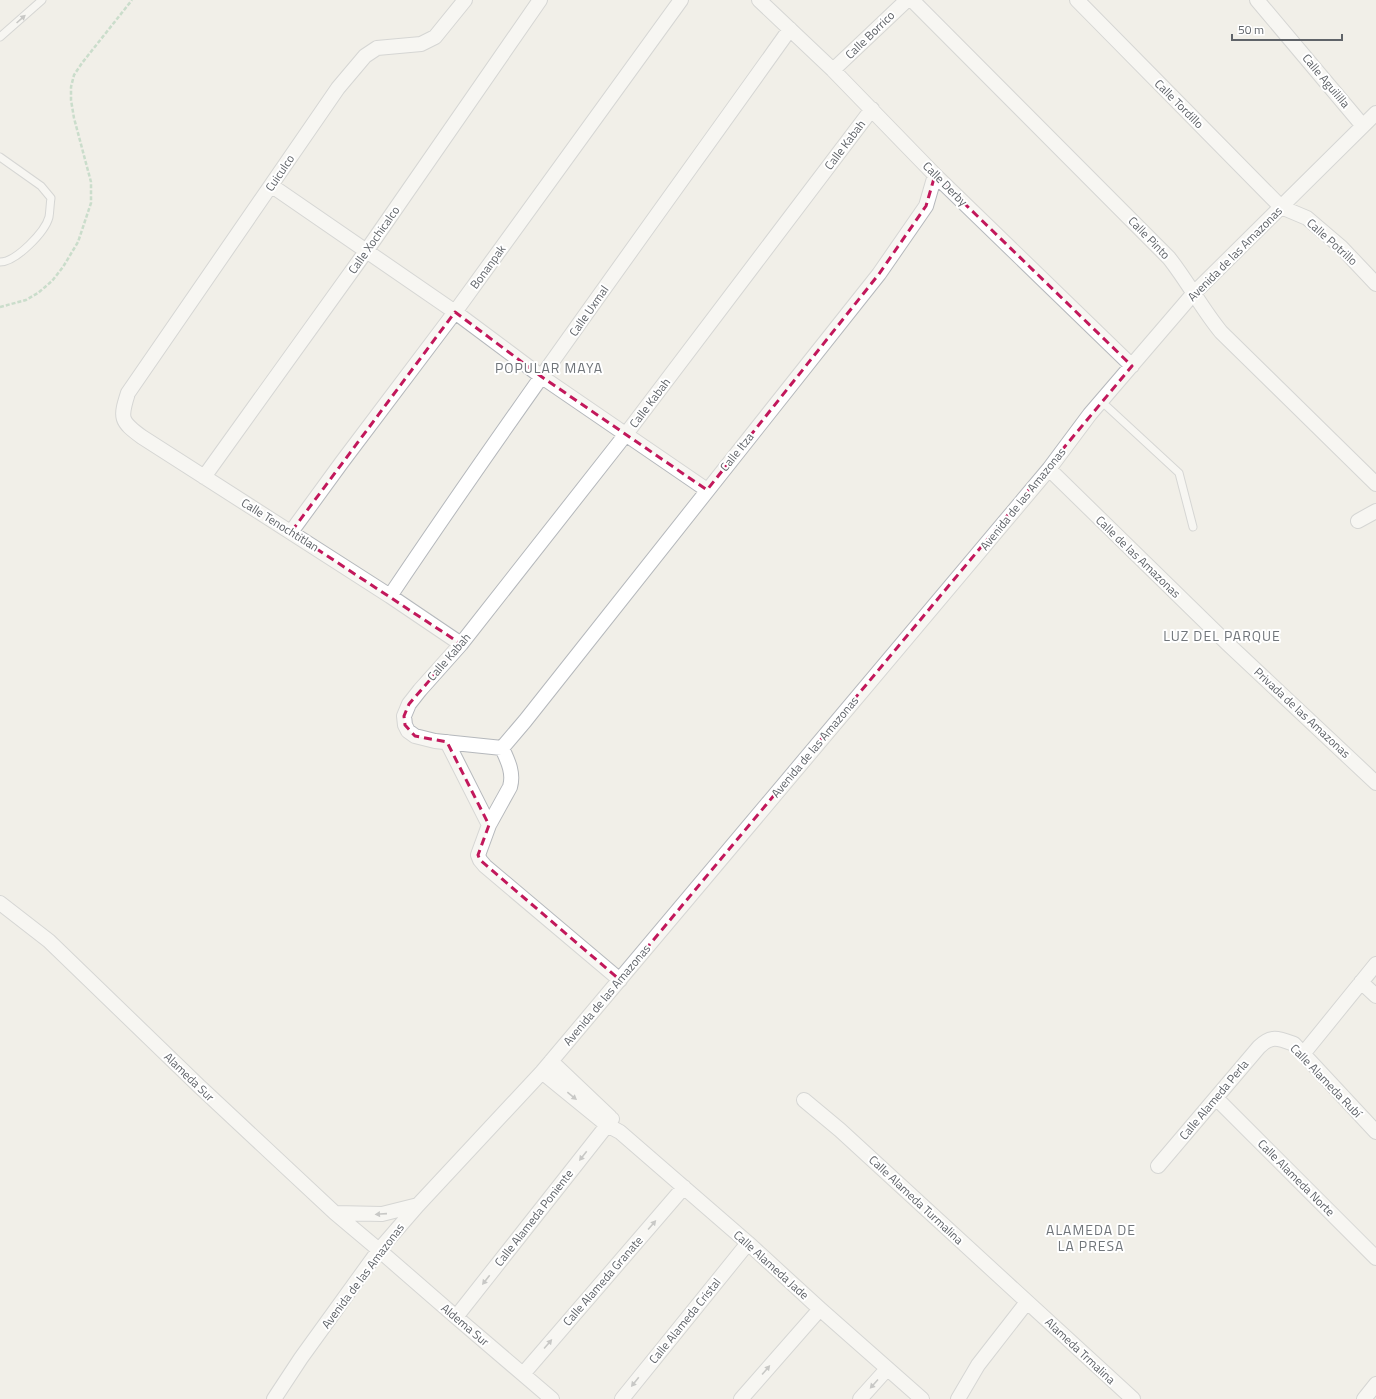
<svg xmlns="http://www.w3.org/2000/svg" width="1376" height="1399" viewBox="0 0 1376 1399" font-family="'Titillium Web',sans-serif">
  <style>
    .lines { fill: none; stroke-linecap: round; stroke-linejoin: round }
    .service-casing { stroke: #b5b8bc; stroke-width: 9 }
    .minor-casing { stroke: #b5b8bc; stroke-width: 16 }
    .path { stroke: #9cc7a9; stroke-width: 2.5; stroke-dasharray: 4 2; stroke-linecap: butt }
    .service { stroke: #fff; stroke-width: 7 }
    .minor { stroke: #fff; stroke-width: 14 }
    .oneway { fill: #979a9d }
    .marked { fill: none; stroke: #c2185b; stroke-width: 3; stroke-dasharray: 8 5; stroke-linejoin: round }
    .labels { text-anchor: middle; stroke-width: 4; stroke-linejoin: round; paint-order: stroke }
    .street-label { font-size: 12px; fill: #5f6368; stroke: #fff }
    .quarter-label { font-size: 14px; letter-spacing: 1px; fill: #70757a; stroke: #fff }
  </style>
  <rect width="100%" height="100%" fill="#f1efe8"/>
  <g class="lines">
    <defs>
      <path id="service" d="M0 37 42 0
        M0 157 41 186 51 198C50 204 50 211 49 217 45 232 16 262 0 262
        M1101 401 1179 473 1193 527"/>
      <path id="minor" d="M759 0 833 70 935 175 1132 366
        M912 0 1169 258C1188 282 1202 309 1221 332L1376 484
        M1077 0 1281 207 1307 218 1341 247 1376 284
        M1257 0 1363 126
        M833 70 907 0
        M872 109 626 434 461 644 420 690 409 704 404 716 405 725 408 731 415 736 435 741 502 748 525 721 879 274 926 206 935 175
        M272 186 455 312 542 377 707 490
        M1049 469 1228 644 1376 783
        M204 477 367 250 540 0
        M1358 521 1376 511
        M291 532 342 462 455 312 681 0
        M390 596C519 404 656 217 790 29
        M461 644 390 596 142 437C120 421 120 418 128 393L338 88 365 56 377 48 421 44 435 37 465 0
        M447 742 489 825
        M502 748C508 761 514 773 510 787L489 825 478 855 480 860 485 866 620 980
        M0 903 49 941 199 1086 335 1213 379 1250 456 1317 552 1399
        M1361 982 1376 996
        M1303 1054 1376 964
        M551 1061 610 1117
        M542 1072 607 1125 620 1132 748 1243 820 1309 922 1399
        M1216 1098 1376 1258
        M804 1100 840 1130 1133 1399
        M1158 1166 1259 1047C1271 1035 1278 1038 1294 1044L1376 1132
        M335 1213 382 1214 418 1205
        M456 1317 612 1119
        M523 1374 684 1187
        M274 1399 301 1358 379 1250 418 1205 542 1072 1049 469 1090 414 1193 294 1376 113
        M622 1399 748 1243
        M741 1399 820 1309
        M860 1399 887 1369
        M958 1399 978 1365 1027 1302
        M1364 1399 1376 1384"/>
    </defs>
    <use href="#service" class="service-casing"/>
    <use href="#minor" class="minor-casing"/>
    <path class="path" d="M0 307 26 300 38 293 52 281 63 267 78 242 91 203V182L74 118 71 100V87L74 75 82 63 132 0"/>
    <use href="#service" class="service"/>
    <use href="#minor" class="minor"/>
  </g>
  <defs><path id="oneway-solid" d="M-6-.8H1V-3.2L6.5 0L1 3.2V.8H-6Z"/></defs>
  <g class="oneway">
    <use href="#oneway-solid" transform="translate(21 19) rotate(-42)"/>
    <use href="#oneway-solid" transform="translate(572 1096) rotate(39)"/>
    <use href="#oneway-solid" transform="translate(583 1156) rotate(128)"/>
    <use href="#oneway-solid" transform="translate(381 1214) rotate(176)"/>
    <use href="#oneway-solid" transform="translate(652 1225) rotate(-49)"/>
    <use href="#oneway-solid" transform="translate(486 1280) rotate(128)"/>
    <use href="#oneway-solid" transform="translate(548 1344) rotate(-49)"/>
    <use href="#oneway-solid" transform="translate(766 1370) rotate(-49)"/>
    <use href="#oneway-solid" transform="translate(635 1382) rotate(129)"/>
    <use href="#oneway-solid" transform="translate(874 1384) rotate(132)"/>
  </g>
  <path d="M0 0H1376V1399H0ZM935 175 1132 366 620 980 480 860 478 855 489 825 447 742 415 736 405 725 404 716 409 704 461 644 291 532 455 312 542 377 707 490 879 274 926 206Z" fill="#f1efe8" fill-opacity=".55" fill-rule="evenodd"/>
  <path class="marked" d="M935 175 1132 366 620 980 480 860 478 855 489 825 447 742 415 736 405 725 404 716 409 704 461 644 291 532 455 312 542 377 707 490 879 274 926 206Z"/>
  <g class="labels">
    <g class="street-label">
      <text transform="translate(870 35) rotate(-44)" y="4">Calle Borrico</text>
      <text transform="translate(1326 81) rotate(50)" y="4">Calle Aguililla</text>
      <text transform="translate(1179 104) rotate(45)" y="4">Calle Tordillo</text>
      <text transform="translate(845 145) rotate(-53)" y="4">Calle Kabah</text>
      <text transform="translate(280 173) rotate(-56)" y="4">Cuiculco</text>
      <text transform="translate(945 184) rotate(45)" y="4">Calle Derby</text>
      <text transform="translate(1149 238) rotate(46)" y="4">Calle Pinto</text>
      <text transform="translate(374 240) rotate(-55)" y="4">Calle Xochicalco</text>
      <text transform="translate(1332 242) rotate(42)" y="4">Calle Potrillo</text>
      <text transform="translate(1235 254) rotate(-45)" y="4">Avenida de las Amazonas</text>
      <text transform="translate(488 267) rotate(-54)" y="4">Bonanpak</text>
      <text transform="translate(589 311) rotate(-55)" y="4">Calle Uxmal</text>
      <text transform="translate(650 403) rotate(-53)" y="4">Calle Kabah</text>
      <text transform="translate(737 452) rotate(-51)" y="4">Calle Itza</text>
      <text transform="translate(1023 499) rotate(-51)" y="4">Avenida de las Amazonas</text>
      <text transform="translate(280 525) rotate(32)" y="4">Calle Tenochtitlan</text>
      <text transform="translate(1138 557) rotate(44)" y="4">Calle de las Amazonas</text>
      <text transform="translate(449 657) rotate(-49)" y="4">Calle Kabah</text>
      <text transform="translate(1302 713) rotate(43)" y="4">Privada de las Amazonas</text>
      <text transform="translate(815 747) rotate(-50)" y="4">Avenida de las Amazonas</text>
      <text transform="translate(607 995) rotate(-50)" y="4">Avenida de las Amazonas</text>
      <text transform="translate(189 1077) rotate(44)" y="4">Alameda Sur</text>
      <text transform="translate(1326 1081) rotate(46)" y="4">Calle Alameda Rubí</text>
      <text transform="translate(1214 1100) rotate(-50)" y="4">Calle Alameda Perla</text>
      <text transform="translate(1296 1178) rotate(45)" y="4">Calle Alameda Norte</text>
      <text transform="translate(916 1200) rotate(43)" y="4">Calle Alameda Turmalina</text>
      <text transform="translate(534 1218) rotate(-52)" y="4">Calle Alameda Poniente</text>
      <text transform="translate(771 1265) rotate(42)" y="4">Calle Alameda Jade</text>
      <text transform="translate(363 1276) rotate(-53)" y="4">Avenida de las Amazonas</text>
      <text transform="translate(603 1281) rotate(-49)" y="4">Calle Alameda Granate</text>
      <text transform="translate(685 1321) rotate(-51)" y="4">Calle Alameda Cristal</text>
      <text transform="translate(465 1325) rotate(40)" y="4">Aldema Sur</text>
      <text transform="translate(1080 1351) rotate(43)" y="4">Alameda Trmalina</text>
    </g>
    <g class="quarter-label">
      <text x="549" y="373">POPULAR MAYA</text>
      <text x="1222" y="641">LUZ DEL PARQUE</text>
      <text x="1091" y="1235">ALAMEDA DE<tspan x="1091" dy="16">LA PRESA</tspan></text>
    </g>
  </g>
  <path d="M1232 34v6h110v-6" fill="none" stroke="#5f6368" stroke-width="2"/>
  <text x="1238" y="34" font-size="12" fill="#5f6368" stroke="#ffffff" stroke-width="3" paint-order="stroke">50 m</text>
</svg>
